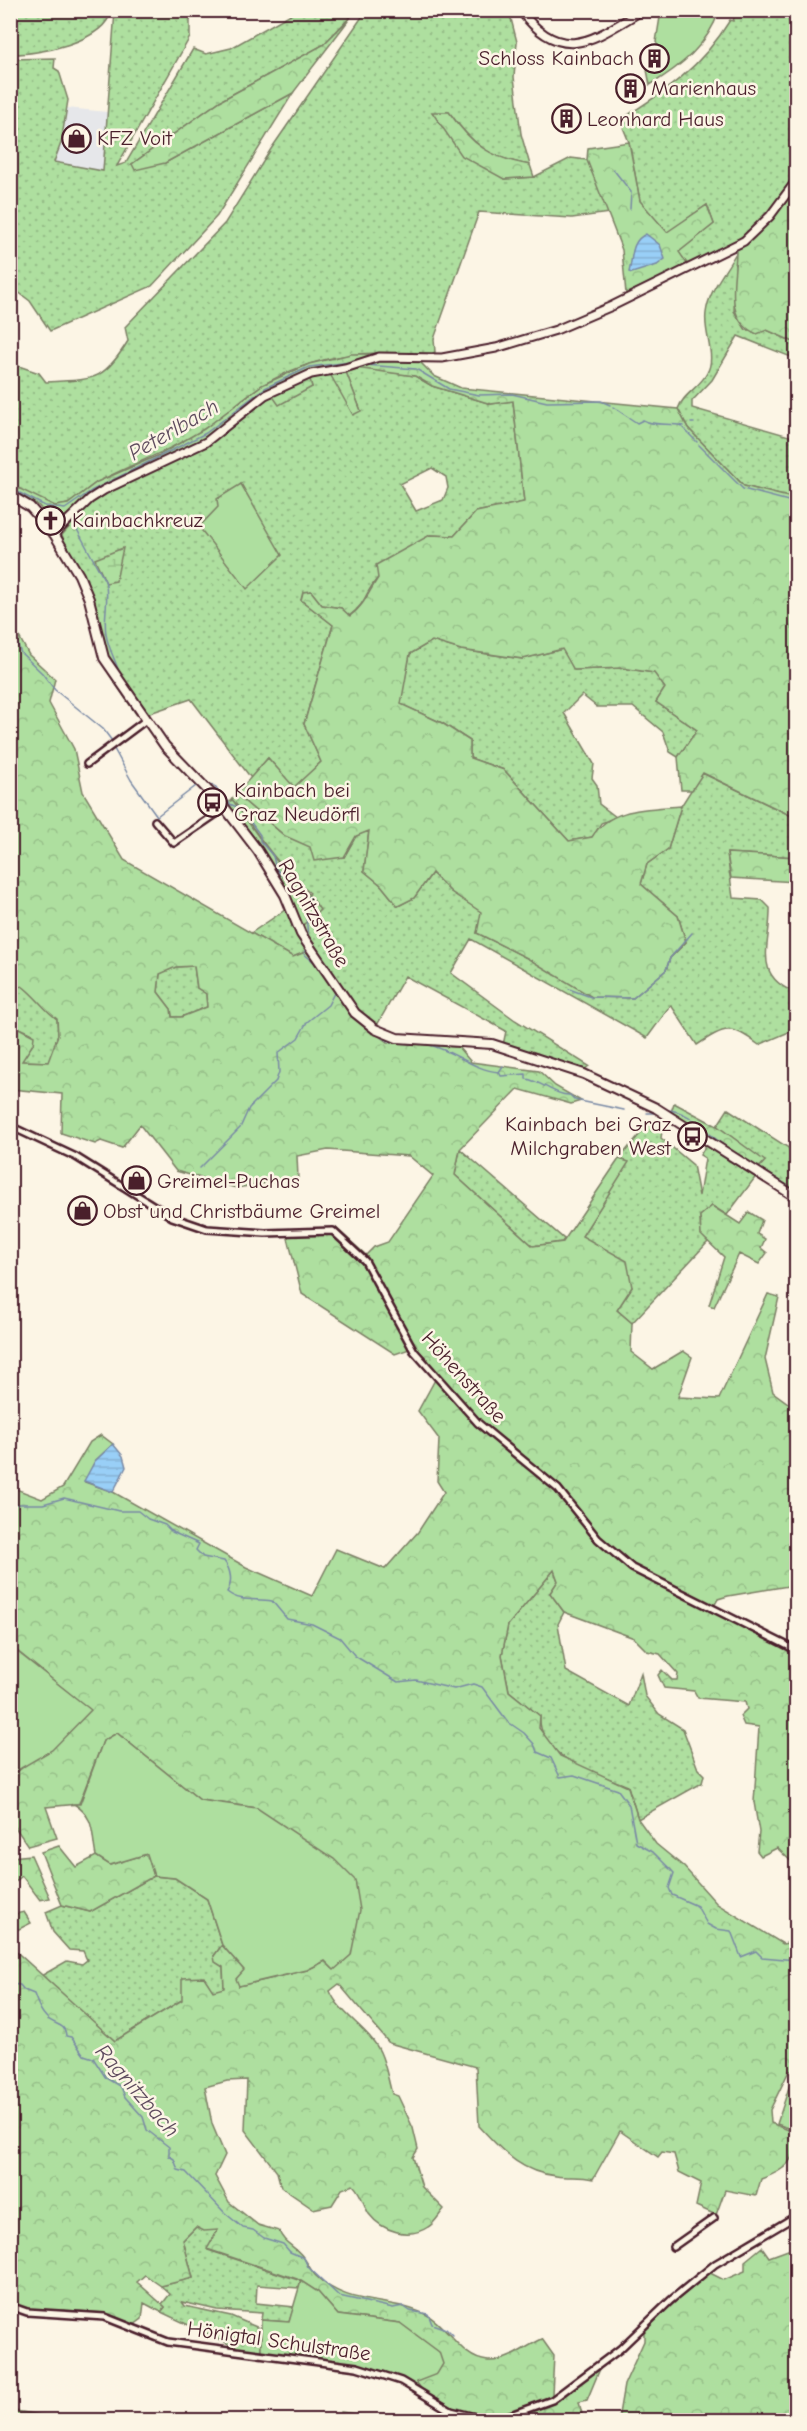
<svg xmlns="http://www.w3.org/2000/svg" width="807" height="2431" viewBox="0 0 807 2431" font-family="'Comic Neue',sans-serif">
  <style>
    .built { fill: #e6e7ea }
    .grass { fill: url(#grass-dots); stroke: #7c7f65; stroke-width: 1.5; fill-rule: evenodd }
    .forest { fill: url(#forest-crowns); stroke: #7c7f65; stroke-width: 1.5; fill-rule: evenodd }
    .wetland { fill: url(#wetland-marsh); stroke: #7c7f65; stroke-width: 1.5 }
    .garden { fill: #aedf9f; stroke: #7c7f65; stroke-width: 1.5 }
    .water { fill: url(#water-rules); stroke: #7989a5; stroke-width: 1.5 }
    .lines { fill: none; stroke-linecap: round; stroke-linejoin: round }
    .stream { stroke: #7989a5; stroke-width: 1.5 }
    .minor-casing { stroke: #4a1f2b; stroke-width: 10 }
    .tertiary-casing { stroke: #4a1f2b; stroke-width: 11 }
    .secondary-casing { stroke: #4a1f2b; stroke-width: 12 }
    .minor { stroke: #fcf5e5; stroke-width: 5 }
    .tertiary { stroke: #fcf5e5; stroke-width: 7 }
    .secondary { stroke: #fcf5e5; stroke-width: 8 }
    .labels { text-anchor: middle; stroke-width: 5; stroke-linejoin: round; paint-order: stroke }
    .poi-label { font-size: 21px; fill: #4a1f2b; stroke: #fcf5e5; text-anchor: start }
    .street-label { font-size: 21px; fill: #4a1f2b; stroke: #fcf5e5 }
    .water-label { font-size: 22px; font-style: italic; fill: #5e4b5e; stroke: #fcf5e5 }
  </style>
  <defs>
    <pattern id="grass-dots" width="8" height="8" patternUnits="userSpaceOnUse" patternTransform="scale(1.5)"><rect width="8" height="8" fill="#aedf9f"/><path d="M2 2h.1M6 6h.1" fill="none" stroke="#97bf89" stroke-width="1.8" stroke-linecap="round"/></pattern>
    <pattern id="forest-crowns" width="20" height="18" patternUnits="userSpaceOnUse" patternTransform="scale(1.5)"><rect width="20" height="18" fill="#aedf9f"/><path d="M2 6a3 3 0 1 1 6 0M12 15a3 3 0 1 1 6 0" fill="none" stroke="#97bf89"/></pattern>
    <pattern id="wetland-marsh" width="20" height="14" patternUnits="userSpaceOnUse" patternTransform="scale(1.5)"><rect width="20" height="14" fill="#aedf9f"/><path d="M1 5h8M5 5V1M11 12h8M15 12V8" fill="none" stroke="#97bf89"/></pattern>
    <pattern id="water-rules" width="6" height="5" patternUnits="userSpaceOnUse" patternTransform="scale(1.5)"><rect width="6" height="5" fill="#99cff7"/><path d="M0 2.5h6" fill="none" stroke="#85b1d4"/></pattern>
  </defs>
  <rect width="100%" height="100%" fill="#fcf5e5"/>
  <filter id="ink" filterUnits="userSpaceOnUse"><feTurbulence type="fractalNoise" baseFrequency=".0167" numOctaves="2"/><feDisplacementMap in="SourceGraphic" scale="12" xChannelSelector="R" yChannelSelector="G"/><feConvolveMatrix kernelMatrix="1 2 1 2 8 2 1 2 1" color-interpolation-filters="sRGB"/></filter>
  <g filter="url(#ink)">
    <path class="built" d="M67 108 107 112 103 171 54 162 61 143Z"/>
    <path class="grass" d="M11 10H111V11C105 42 37 55 11 54Z
      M115 11H190V37L117 166 126 163 193 49 206 54 231 48 296 11H356L323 45 220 101 132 164 165 163 293 93 217 216 152 286 50 331 30 301 13 288 12 275 19 261H11V59L55 58 54 68 59 71 68 100 61 143 54 162 103 171Z
      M366 11H509L517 42 514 77 521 134 530 165C490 158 472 145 449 112L433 113 504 179 534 177 571 158 587 160 610 213 572 218 479 212 434 339 435 352 425 358C371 346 311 356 263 385 242 397 225 416 204 429 171 451 133 463 98 482 84 489 73 507 56 506 42 505 22 491 11 484L10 363 39 373 46 382C94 379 102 383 128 341L125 327 225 223 271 149Z
      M736 11H796V178L769 215 743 240 688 265 678 252 714 224 707 205 667 233 640 201 629 142 620 120C666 91 701 68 730 20L733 21Z
      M737 251 734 311 746 330H767L796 343V359L738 336 712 380 692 401V408L796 438V499L744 486 688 428 678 409C683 394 700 387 707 373 717 356 703 333 706 313 709 289 726 272 737 251Z
      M355 367 415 376 432 386 491 404 513 401 524 502 476 512 454 536 430 535C413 549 391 562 377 579 364 594 367 603 349 616L341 608 322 605 311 591 301 600 333 625 304 724 321 762 294 788 268 758 251 778 191 699 150 713 136 714 109 674 97 630 62 535 104 489 220 435 272 395 312 387 309 379 330 374 361 411 346 372ZM432 468 446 477 448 488 443 500 416 511 400 484ZM241 484 257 515 199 527Z
      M432 641 461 650 522 659 563 649 574 670 622 668 655 673 665 688 656 702 697 730 678 757 670 752 663 732 633 707H597L582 695 564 713 594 764 592 778 597 785 599 804 616 817 601 823 593 837 569 841 504 770 470 758V741L442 723 400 704 410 654Z
      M702 773 796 818V857L727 853 733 898 762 900 770 908C771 945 751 975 796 993V1029L759 1045C731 1024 726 1026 697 1045L671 1005 647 1038 471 939 451 973 515 1020 589 1066 575 1076 502 1050 506 1031 405 976 373 1032 351 1014 308 951 293 957 251 933 310 893C278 867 256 832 232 799L236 794 285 836 344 857 356 836 369 830 364 871 381 885 398 906 414 898 432 873 451 892 482 912 477 933 527 958 666 970 670 958 686 942 678 916 641 884 647 864 668 849 681 806Z
      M194 966 197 988 206 993 207 1007 181 1017H172L171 1009 158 992 160 973 176 967Z
      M22 985 57 1019 58 1035 49 1062 21 1061 33 1044 31 1033 11 1024 10 990Z
      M728 1109 790 1149 796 1139V1201L757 1175 727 1215 712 1206 700 1216 701 1234 708 1242 632 1323 617 1310 632 1287 582 1236 628 1162 619 1159 650 1122 662 1131 661 1138 693 1165 699 1196 705 1158 700 1155 710 1139 764 1161 717 1126Z
      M460 1149 564 1239 562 1242 533 1246 455 1175Z
      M554 1570 558 1581 550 1593 564 1612 558 1624 566 1671 629 1706 641 1673 645 1696 659 1714 683 1729 698 1769 704 1775 702 1783 638 1819 628 1786C597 1773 537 1758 540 1716L509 1691 502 1655 508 1625Z
      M154 1876 175 1878 207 1899 222 1945 214 1956 223 1966 224 1989 182 2000 115 2041 41 1976 67 1961 82 1964 87 1960 83 1951 69 1950 53 1932 46 1912 62 1905 90 1912Z
      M196 2227 219 2230 208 2250 301 2281 299 2288 257 2285 256 2303 294 2307 289 2322 261 2320 262 2313 217 2310 182 2302 185 2306 231 2316 261 2329V2352L231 2347 229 2344 161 2312 165 2307 162 2304 170 2294 161 2286 193 2278 183 2240Z"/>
    <path class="forest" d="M351 17 293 93 165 163 135 170 132 164 220 101 323 45Z
      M432 112H449C472 145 490 158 530 165L534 177 504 179 462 156Z
      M629 142 640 201 667 232 707 205 714 224 679 252 688 265 626 294 622 250 587 160 588 148Z
      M796 178V343L767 330 757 334C720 319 738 274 736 243L758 227Z
      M351 354H368L371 362 388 360 420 362 434 376 461 388 678 409 688 428 744 486 796 499V818L703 773 692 790H681L678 757 697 730 656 702 665 688 654 673 622 668 574 670 562 649 523 659 461 650 432 641 410 654 401 704 442 723 470 741V758L504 770 569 841 592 837C610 807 649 809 681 806L668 849 647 864 641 884 678 916 686 942 670 958 666 970 633 998 592 997 527 958 477 933 481 912 451 892 432 873 414 898 398 906 381 885 364 871 369 831 356 836 344 857 314 861 310 847 285 836 236 794 268 758 294 787 321 762 304 724 333 625 301 600 303 592 311 591 322 605 341 608 350 616C364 606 368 593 378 578L376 565 430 535 454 536 476 512 524 502 513 401 491 404 432 386 415 376 355 368 346 372 361 411 353 415 330 374 310 379 312 387 279 405 272 395 220 435 104 489 54 524 38 505 11 490 10 484 55 506 68 504 97 482 159 455 204 429 262 385 309 364Z
      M10 620 29 655 55 679 49 703 74 749 83 792 124 860 293 957 308 951 351 1014 387 1042 458 1047 471 1062 539 1071 555 1086 581 1101 571 1104 518 1089 460 1149 455 1175 533 1246 563 1242 619 1159 629 1162 582 1236 627 1261 632 1287 617 1310 632 1323 631 1352 653 1369 683 1351 692 1357 678 1397 719 1399 768 1294 779 1297 765 1359 773 1392 796 1409V1470L793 1479 796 1480V1591L788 1586 728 1596 718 1599 711 1611 796 1653V1866L777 1848 761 1856 757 1851 759 1832 754 1802 759 1727 744 1725 740 1716 747 1709 745 1702 698 1698 694 1691 664 1688 658 1675 662 1670 672 1680H677L678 1674 660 1654 647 1651 634 1638 564 1612 550 1593 558 1581 554 1570 508 1625 502 1655 509 1691 540 1716 539 1728 560 1756 628 1787 638 1819 656 1844 684 1867 717 1904 783 1944 796 1941V2071H789L770 2110 771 2123 796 2133C796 2161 787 2170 761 2179L756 2196 725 2190 716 2215 696 2206 701 2183 679 2172 674 2154 662 2152 658 2157 620 2131 593 2179C580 2176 568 2178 556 2176 519 2172 502 2150 479 2126L476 2067 389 2043 339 1984 330 1991C340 2015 369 2028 380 2052 386 2065 388 2080 392 2094L398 2096 413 2128 418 2149 413 2157 422 2187 444 2209C439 2215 434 2224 428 2227 409 2240 382 2231 369 2214 363 2204 362 2194 353 2185L342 2189 332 2205 313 2209 281 2187 277 2172 245 2130 247 2080 227 2081 205 2087 212 2124 225 2155 215 2176 229 2202 258 2225 279 2231C284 2244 295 2246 303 2257 308 2263 311 2271 316 2276 347 2307 391 2297 427 2315 449 2327 461 2359 488 2361 509 2362 524 2347 542 2339L554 2356 552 2394 555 2399 602 2364 587 2400 579 2402 582 2414 551 2420 548 2413 529 2420H440L452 2407 422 2390 416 2382 400 2323 338 2315 318 2292 297 2279 207 2249 218 2230 204 2231 196 2227 183 2240 193 2278 161 2286 145 2275 137 2282 165 2307 161 2312 144 2303 142 2319 134 2325 104 2313 63 2310 11 2311V1947L115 2041 182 2000V1978L204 1977 213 1991 224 1988 223 1967 215 1962 214 1956 222 1945 244 1970 239 1986 307 1970 325 1961 333 1969 257 1808 200 1800 117 1733 103 1741 79 1804 46 1807 57 1838 28 1846 11 1821V1774L16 1773 90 1710 11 1646V1487L42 1499 63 1487 90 1442 101 1435 113 1444 95 1461 85 1482 113 1492 246 1567 312 1596 336 1549 385 1569 418 1532 444 1492 437 1481 439 1439 418 1411 437 1376 428 1360 415 1347 395 1354 302 1294 286 1230 336 1228 366 1255 374 1247 388 1242 433 1176 409 1156 328 1150 297 1156 298 1178 236 1188 176 1171 140 1125 122 1148 101 1141 95 1144 61 1133 62 1094 11 1089V1024L34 1036 33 1044 22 1061 48 1062 58 1035 57 1019C43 1009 35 995 22 986L11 990ZM194 966 197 988 206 994 207 1007 181 1017H172L171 1009 158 992 160 974 176 967Z
      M232 799C251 825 269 855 292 878 304 890 311 895 320 910L296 931C279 886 253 848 222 810Z
      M727 853 796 857V882L731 878Z
      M674 1103 717 1126 765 1161 758 1169 671 1112Z
      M712 1206 740 1224 749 1212 762 1220 757 1234 765 1239 761 1248 767 1253 759 1264 739 1254 714 1307 709 1305 724 1257 701 1235 700 1216Z
      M59 1846 76 1867 96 1856 110 1865 147 1854 154 1876 90 1912 62 1905 41 1852Z
      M31 1855 50 1898 40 1900 22 1876 15 1882 11 1877V1857Z
      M24 1912 31 1923 11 1933V1915Z
      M762 2247 769 2257 796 2247V2420H618L624 2385 644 2341V2332L666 2310 710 2273 724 2280 745 2271V2261Z
      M15 2411 59 2418 60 2420H11Z
      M341 2412 394 2420H333Z"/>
    <path class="wetland" d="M123 548 116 581 106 583 95 559Z"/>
    <path class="garden" d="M661 11H719C708 45 680 67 650 85L647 70 666 63 656 42Z
      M241 484 282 555 247 589 199 527 218 507 217 499Z
      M10 1646 91 1710 52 1750 11 1774Z
      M117 1733 200 1800 257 1808 334 1859 355 1880 360 1910 351 1955 334 1970 325 1961 307 1970 239 1986 236 1979 244 1970 222 1945 207 1899 175 1878 154 1876 147 1854 110 1865 96 1856C91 1833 96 1818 74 1804H80L103 1741Z
      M792 2078 796 2080V2131L777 2124Z
      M301 2281 318 2292 338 2315 400 2323 439 2352 443 2364 437 2374 416 2382 422 2390 376 2372 261 2352V2320L289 2322Z"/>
    <path class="water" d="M646 234 660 245 665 259 657 265 632 273 629 272C633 258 630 241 646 234Z
      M113 1444 123 1456 126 1467 113 1492 84 1481 95 1461Z"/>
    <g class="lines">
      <path class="stream" d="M613 169 631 192 630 209
        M479 348 506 342
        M351 361 384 353 405 354
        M366 365 416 369 449 389 479 395 512 394 547 402 601 401 610 405
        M613 407 637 423 643 420C655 427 670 422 683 426
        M691 423H694
        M681 426 697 442
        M699 445 743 489 796 503
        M10 488 45 506 65 509 91 491 206 433 265 388 309 367 351 362
        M73 522 105 581C110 597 103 616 106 634 108 648 116 661 120 675
        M10 626 21 653 42 673 55 690 103 729 112 741
        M114 749 131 780 157 816 196 786
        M205 782 214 786 230 804 241 809 260 835V841L273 856 276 869C287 880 296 891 310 898L306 915 308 937
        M306 948 304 954 314 962 352 1015
        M569 989 591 997 633 998 666 970 670 958 692 933
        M375 1033C394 1048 406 1041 429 1045 453 1050 473 1070 499 1072L501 1076 526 1074V1079C541 1081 556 1096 570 1095L575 1100 624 1110
        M499 1072 503 1066
        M667 1110C689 1110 704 1131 721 1143 745 1160 772 1175 796 1191
        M647 1113H655
        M200 1168 240 1128 249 1108 276 1081 279 1072 278 1053 298 1038 307 1022 328 1005 334 993
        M10 1500 15 1504H43L64 1498 119 1511H138L148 1519 165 1525 172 1532 199 1544 196 1550 203 1557 224 1561C231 1570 233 1582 227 1592 241 1603 255 1598 272 1601L287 1619 312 1624 340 1638 355 1656 398 1682 416 1680 454 1689 473 1684 482 1687 508 1722 524 1733 534 1744 537 1752 551 1758 560 1777 574 1775 618 1790 629 1805 636 1843 653 1852 674 1873 669 1888 672 1895 697 1906 707 1924 716 1929 731 1931 741 1957 756 1951 762 1957 796 1960
        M10 1984 20 1985 24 1990 34 1994C37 2002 39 2010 46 2017 54 2026 65 2022 66 2036L71 2037 84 2055 93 2058 106 2078 121 2087 125 2097 143 2117 147 2130 169 2147V2156L174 2159 178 2170 186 2172 225 2213 243 2228 253 2230 264 2238 283 2244 290 2252 304 2258 308 2267 339 2296 393 2308 403 2306 410 2311 428 2314 432 2324 446 2329 452 2335"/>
      <defs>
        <path id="minor" d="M87 764 146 720
          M155 821 174 843 225 808
          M10 1126 76 1157 172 1217 207 1229 265 1233 333 1231 365 1261 414 1351 478 1423 558 1489 598 1539 632 1568 796 1650
          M673 2247 714 2218
          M10 2306 27 2312 105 2317 168 2342 357 2367 401 2381 451 2411 479 2418 505 2417 552 2400 620 2349 671 2300 715 2264 796 2216"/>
        <path id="tertiary" d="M520 10C563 67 595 38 643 10
          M54 534 90 499 104 490 206 442 265 395 311 374 345 368 379 357 442 358 496 348 556 330 612 306 744 241 770 216 796 181"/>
        <path id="secondary" d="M10 495 30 507 54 534 79 575 89 599 104 658 165 746 225 808 258 851 285 895 301 934 355 1013 375 1029 397 1038 492 1044 584 1074 656 1108 796 1197"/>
      </defs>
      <use href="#minor" class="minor-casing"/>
      <use href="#tertiary" class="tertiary-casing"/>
      <use href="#secondary" class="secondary-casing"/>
      <use href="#minor" class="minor"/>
      <use href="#tertiary" class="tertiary"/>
      <use href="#secondary" class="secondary"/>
    </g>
  </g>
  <defs>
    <symbol id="building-ring" viewBox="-11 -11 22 22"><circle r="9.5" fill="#fcf5e5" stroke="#4a1f2b" stroke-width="1.5"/><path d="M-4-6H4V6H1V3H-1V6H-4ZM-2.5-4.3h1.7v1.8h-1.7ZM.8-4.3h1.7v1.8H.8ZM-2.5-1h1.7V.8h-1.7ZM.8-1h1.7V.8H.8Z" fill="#4a1f2b"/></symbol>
    <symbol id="shop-ring" viewBox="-11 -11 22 22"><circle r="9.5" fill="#fcf5e5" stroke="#4a1f2b" stroke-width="1.5"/><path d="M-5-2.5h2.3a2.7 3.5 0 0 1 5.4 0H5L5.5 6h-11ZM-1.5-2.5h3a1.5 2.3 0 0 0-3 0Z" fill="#4a1f2b"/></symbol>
    <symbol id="church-ring" viewBox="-11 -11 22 22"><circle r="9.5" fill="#fcf5e5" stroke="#4a1f2b" stroke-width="1.5"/><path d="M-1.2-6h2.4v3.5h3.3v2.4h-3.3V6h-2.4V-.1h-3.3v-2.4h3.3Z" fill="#4a1f2b"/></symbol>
    <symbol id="bus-ring" viewBox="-11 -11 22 22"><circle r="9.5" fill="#fcf5e5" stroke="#4a1f2b" stroke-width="1.5"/><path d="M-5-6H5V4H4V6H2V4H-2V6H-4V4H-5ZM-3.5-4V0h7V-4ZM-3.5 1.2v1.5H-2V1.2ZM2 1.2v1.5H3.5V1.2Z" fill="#4a1f2b"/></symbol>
  </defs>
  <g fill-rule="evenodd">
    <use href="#building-ring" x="638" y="42" width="33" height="33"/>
    <use href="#building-ring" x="614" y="72" width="33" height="33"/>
    <use href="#building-ring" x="550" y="102" width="33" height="33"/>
    <use href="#shop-ring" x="60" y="122" width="33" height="33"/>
    <use href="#church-ring" x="34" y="504" width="33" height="33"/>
    <use href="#bus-ring" x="196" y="786" width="33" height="33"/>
    <use href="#bus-ring" x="676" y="1120" width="33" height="33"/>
    <use href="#shop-ring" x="120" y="1164" width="33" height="33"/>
    <use href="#shop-ring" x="66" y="1194" width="33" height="33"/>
  </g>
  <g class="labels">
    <g class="poi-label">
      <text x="634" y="65" text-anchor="end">Schloss Kainbach</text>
      <text x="651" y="95">Marienhaus</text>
      <text x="587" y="126">Leonhard Haus</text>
      <text x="97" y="145">KFZ Voit</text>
      <text x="72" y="527">Kainbachkreuz</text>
      <text x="234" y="797">Kainbach bei<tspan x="234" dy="24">Graz Neudörfl</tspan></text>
      <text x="671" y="1131" text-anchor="end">Kainbach bei Graz<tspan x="671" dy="24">Milchgraben West</tspan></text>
      <text x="157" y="1188">Greimel-Puchas</text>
      <text x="103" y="1218">Obst und Christbäume Greimel</text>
    </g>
    <g class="street-label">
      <text transform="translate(314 913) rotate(60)" y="7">Ragnitzstraße</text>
      <text transform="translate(464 1377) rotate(48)" y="7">Höhenstraße</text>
      <text transform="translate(279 2341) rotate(8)" y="7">Hönigtal Schulstraße</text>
    </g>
    <g class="water-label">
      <text transform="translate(173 429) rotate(-30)" y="8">Peterlbach</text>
      <text transform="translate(138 2090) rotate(49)" y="8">Ragnitzbach</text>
    </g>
  </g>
  <rect width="807" height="2431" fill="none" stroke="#fcf5e5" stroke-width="36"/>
  <rect x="18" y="18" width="771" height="2395" fill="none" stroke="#4a1f2b" stroke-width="2" filter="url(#ink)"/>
</svg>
